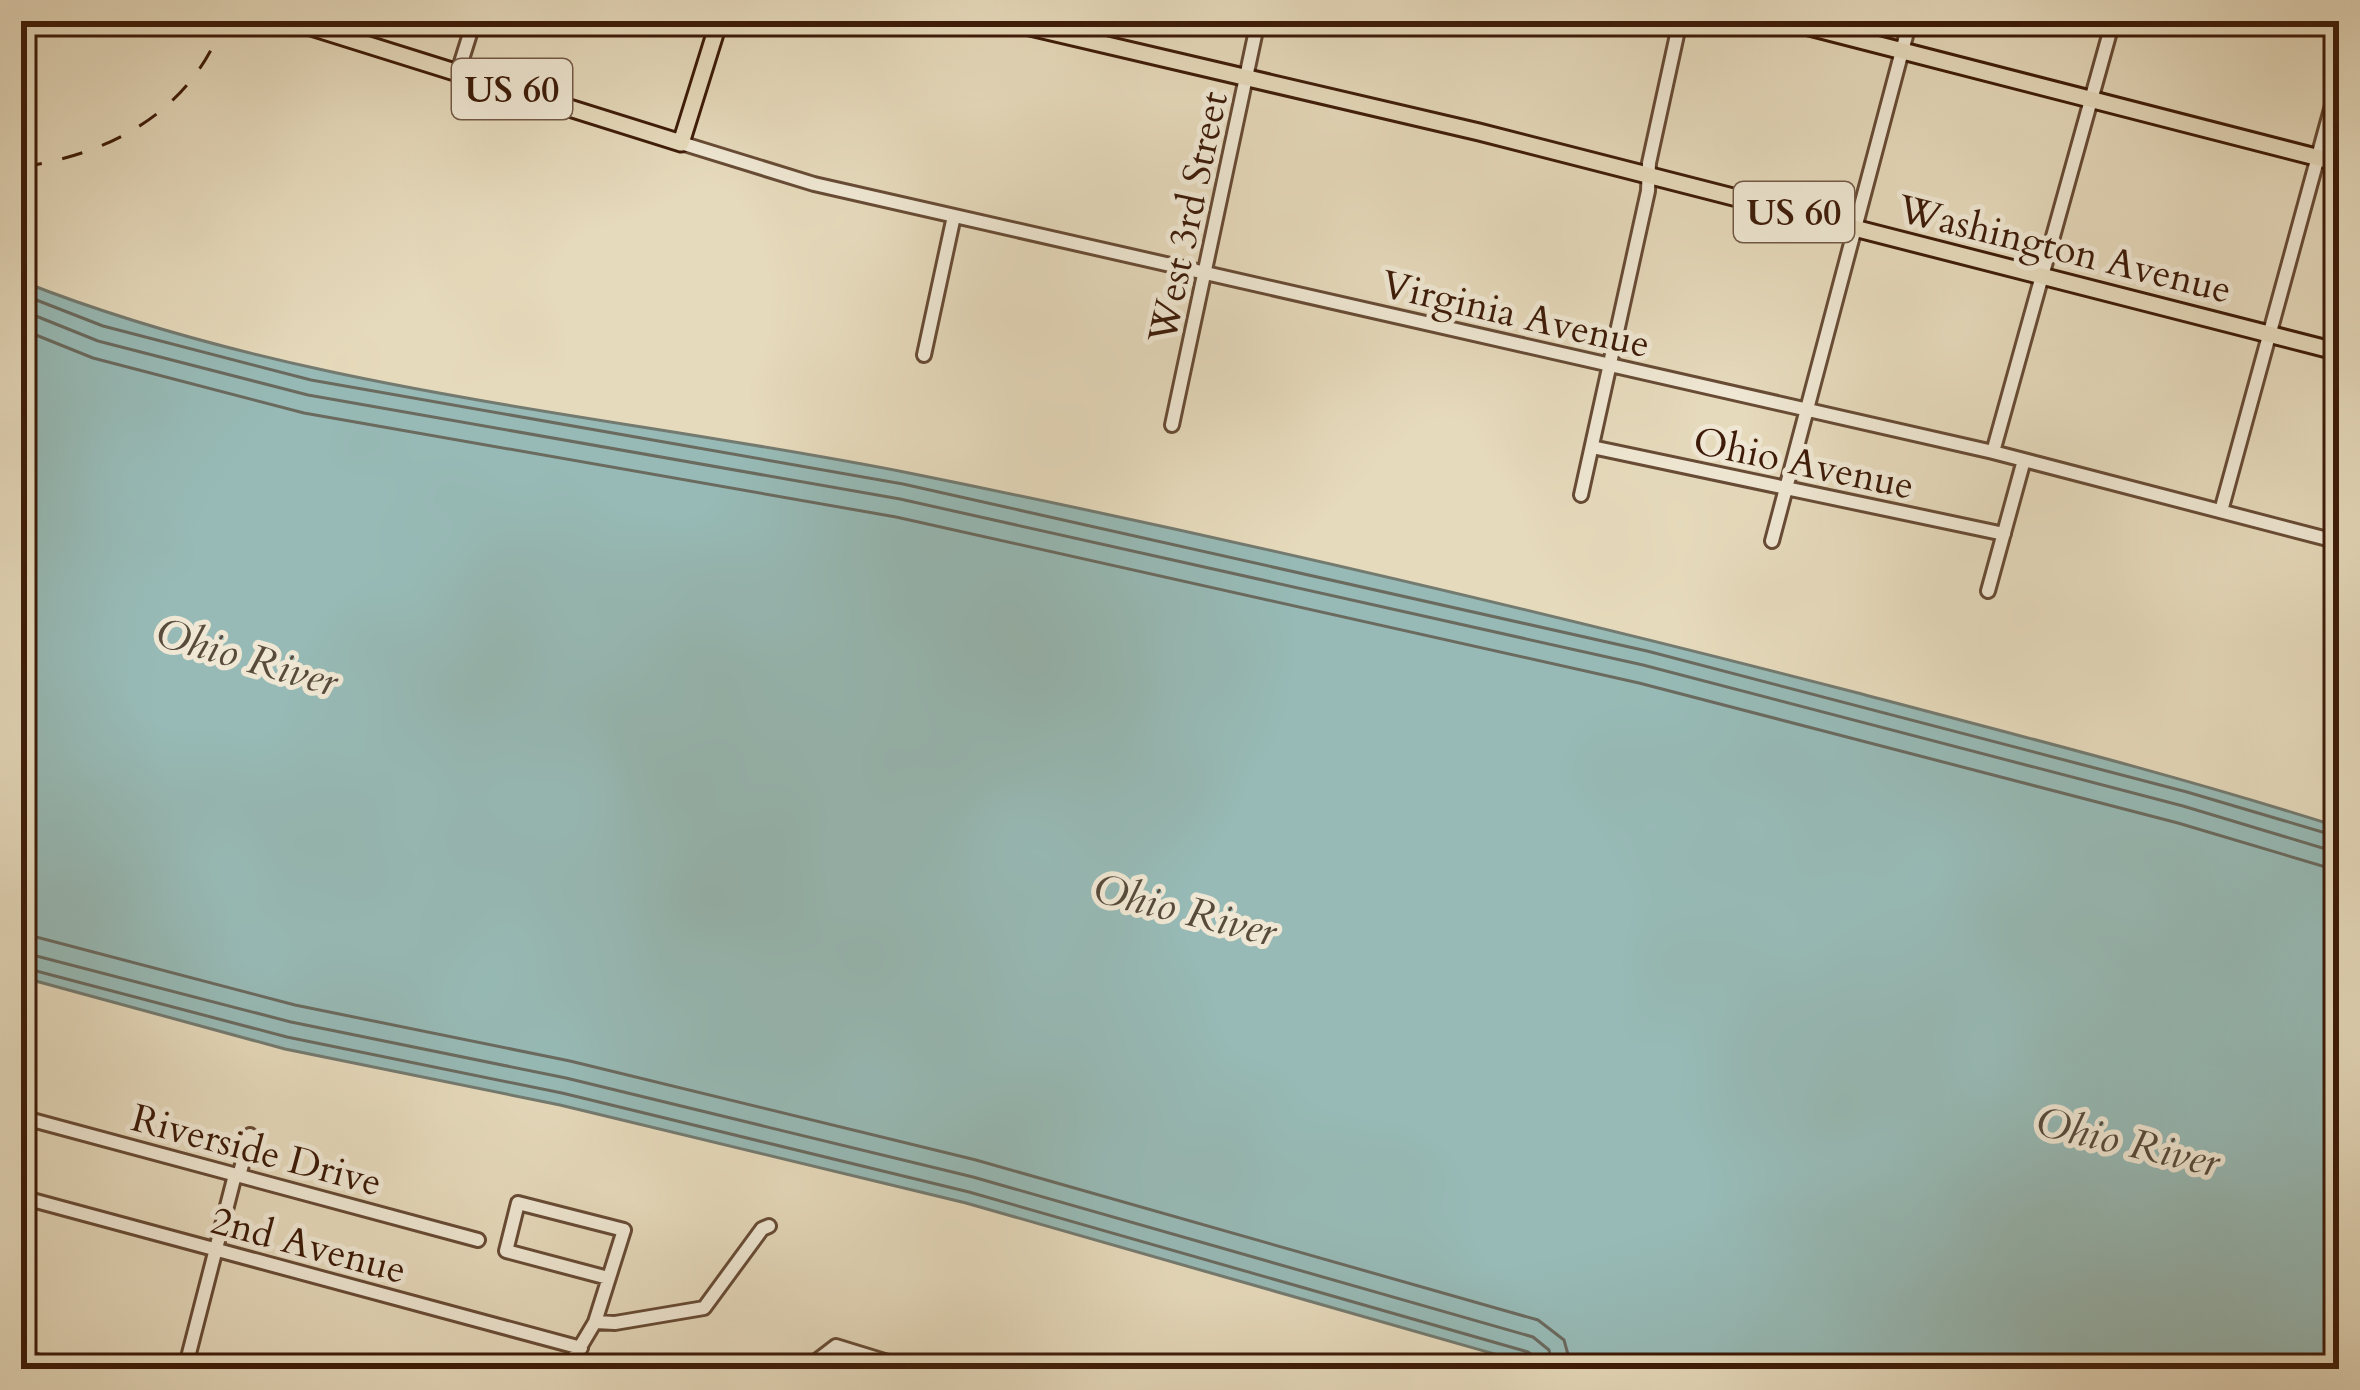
<svg xmlns="http://www.w3.org/2000/svg" width="2360" height="1390" viewBox="0 0 2360 1390" font-family="Cardo,serif">
  <style>
    .water { fill: #97bab6; stroke: #737a70; stroke-width: 3 }
    .lines { fill: none; stroke-linecap: round; stroke-linejoin: round }
    .shore { stroke: #6a6a5f; stroke-width: 3 }
    .minor-casing { stroke: #674b35; stroke-width: 18 }
    .major-casing { stroke: #3d1b08; stroke-width: 21 }
    .minor { stroke: #efe7d3; stroke-width: 12 }
    .major { stroke: #e6dabc; stroke-width: 15 }
    .rail { stroke: #3d1b08; stroke-width: 3; stroke-dasharray: 21 21; stroke-linecap: butt }
    .labels { text-anchor: middle; stroke-width: 10; stroke-linejoin: round; paint-order: stroke }
    .shield { fill: #efe7d3; stroke: #725845; stroke-width: 3 }
    .shield-label { font-size: 36px; font-weight: bold; fill: #3d1b08 }
    .street-label { font-size: 39px; fill: #3d1b08; stroke: #efe7d3 }
    .water-label { font-size: 42px; font-style: italic; fill: #584b3c; stroke: #efe7d3 }
  </style>
  <rect width="100%" height="100%" fill="#e6dabc"/>
  <filter id="stains"><feTurbulence type="fractalNoise" baseFrequency=".00167" numOctaves="4"/><feColorMatrix values="0 0 0 0 .2 0 0 0 0 .09 0 0 0 0 .02 0 0 0 .5 -.17"/></filter>
  <radialGradient id="worn" r=".72"><stop offset=".6" stop-color="#630" stop-opacity="0"/><stop offset="1" stop-color="#630" stop-opacity=".3"/></radialGradient>
  <path class="water" d="M21 281C304 393 613 414 909 473 1226 537 1541 611 1854 692 2017 735 2179 776 2339 827V1369H1547L966 1203 560 1105 285 1049 21 977Z"/>
  <g class="lines">
    <path class="shore" d="M21 294 103 326 311 380 903 484 1647 651 2187 792 2339 837
      M21 310 98 341 308 395 900 499 1643 665 2183 806 2339 853
      M21 329 93 358 304 413 896 517 1639 683 2178 823 2339 871
      M21 933 295 1005 570 1061 976 1160 1538 1320 1564 1340 1572 1369
      M21 952 291 1022 566 1078 973 1177 1533 1337 1549 1350 1553 1369
      M21 967 287 1037 562 1093 969 1192 1528 1352 1536 1358 1538 1369"/>
    <defs>
      <path id="minor" d="M458 72 474 21
        M681 143 814 184 1993 452 2339 542
        M924 355 954 216
        M1172 425 1258 21
        M1592 447 2004 534
        M1993 452 2113 21
        M1581 495 1648 191 1649 163 1680 21
        M2221 511 2339 80
        M1772 541 1910 21
        M1988 591 2024 460
        M21 1117 478 1240
        M239 1176 250 1135
        M21 1197 581 1348
        M595 1322 615 1323 704 1308 762 1229 769 1226
        M21 1357 66 1369
        M185 1369 235 1175
        M567 1369 595 1322 624 1230 518 1203 506 1251 608 1278
        M806 1369 836 1346 911 1369"/>
      <path id="major" d="M292 21 681 143 719 21
        M1004 21 1479 132 2339 352
        M1786 21 2339 163"/>
    </defs>
    <use href="#minor" class="minor-casing"/>
    <use href="#major" class="major-casing"/>
    <use href="#minor" class="minor"/>
    <use href="#major" class="major"/>
    <path class="rail" d="M21 167C112 154 191 111 224 21"/>
  </g>
  <g class="labels">
    <g class="shield">
      <rect x="452" y="59" width="120" height="60" rx="9"/>
      <rect x="1734" y="182" width="120" height="60" rx="9"/>
    </g>
    <g class="shield-label">
      <text x="512" y="102">US 60</text>
      <text x="1794" y="225">US 60</text>
    </g>
    <g class="street-label">
      <text transform="translate(1187 217) rotate(-78)" y="14">West 3rd Street</text>
      <text transform="translate(2065 248) rotate(14)" y="14">Washington Avenue</text>
      <text transform="translate(1516 313) rotate(13)" y="14">Virginia Avenue</text>
      <text transform="translate(1804 462) rotate(12)" y="14">Ohio Avenue</text>
      <text transform="translate(257 1149) rotate(15)" y="14">Riverside Drive</text>
      <text transform="translate(309 1244) rotate(15)" y="14">2nd Avenue</text>
    </g>
    <g class="water-label">
      <text transform="translate(247 656) rotate(16)" y="15">Ohio River</text>
      <text transform="translate(1185 909) rotate(14)" y="15">Ohio River</text>
      <text transform="translate(2128 1141) rotate(13)" y="15">Ohio River</text>
    </g>
  </g>
  <rect width="2360" height="1390" fill="none" stroke="#e6dabc" stroke-width="72"/>
  <rect x="24" y="24" width="2312" height="1342" fill="none" stroke="#3d1b08" stroke-width="6"/>
  <rect x="36" y="36" width="2288" height="1318" fill="none" stroke="#3d1b08" stroke-width="3"/>
  <rect width="100%" height="100%" filter="url(#stains)"/>
  <rect width="100%" height="100%" fill="url(#worn)"/>
</svg>
